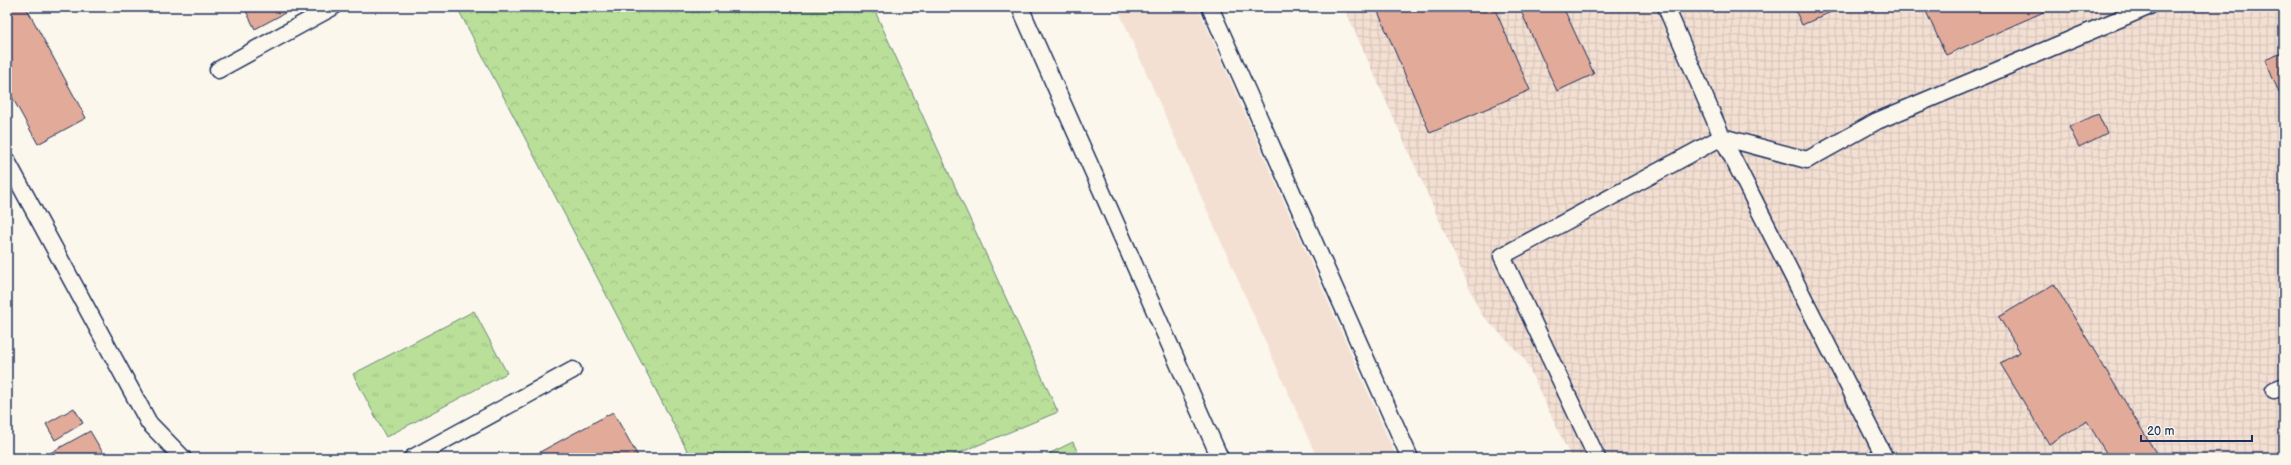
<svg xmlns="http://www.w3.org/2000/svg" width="2291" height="465" viewBox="0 0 2291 465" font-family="'Balsamiq Sans',sans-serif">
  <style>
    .built { fill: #f4e0d3 }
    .industrial { fill: url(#industrial-grid) }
    .grass { fill: url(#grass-tufts); stroke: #6a877c }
    .forest { fill: url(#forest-crowns); stroke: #6a877c }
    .building { fill: #e2ab99; stroke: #1b2f5e }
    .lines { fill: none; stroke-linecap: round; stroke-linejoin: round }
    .lane-casing { stroke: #1b2f5e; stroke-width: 19 }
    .lane { stroke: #fbf7ec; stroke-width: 16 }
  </style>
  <defs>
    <pattern id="industrial-grid" width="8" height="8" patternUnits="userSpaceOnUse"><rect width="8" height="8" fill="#f4e0d3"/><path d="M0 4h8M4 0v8" fill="none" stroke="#d1c0b8"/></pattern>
    <pattern id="grass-tufts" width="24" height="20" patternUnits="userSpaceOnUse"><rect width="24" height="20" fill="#badf99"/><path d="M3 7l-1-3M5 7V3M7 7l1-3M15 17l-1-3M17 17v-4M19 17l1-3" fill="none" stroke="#9fc086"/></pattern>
    <pattern id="forest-crowns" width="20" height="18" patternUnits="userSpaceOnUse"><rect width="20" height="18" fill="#badf99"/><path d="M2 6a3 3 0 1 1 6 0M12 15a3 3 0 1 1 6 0" fill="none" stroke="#9fc086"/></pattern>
  </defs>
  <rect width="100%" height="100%" fill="#fbf7ec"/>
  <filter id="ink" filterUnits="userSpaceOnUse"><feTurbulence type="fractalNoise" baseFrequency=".025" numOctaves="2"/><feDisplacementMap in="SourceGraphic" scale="8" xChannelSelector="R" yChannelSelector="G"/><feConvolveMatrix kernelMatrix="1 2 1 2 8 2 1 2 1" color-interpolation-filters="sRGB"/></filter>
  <g filter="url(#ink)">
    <path class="built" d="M1117 7H1198L1397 458H1317Z"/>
    <path class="industrial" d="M1344 7H2284V458H1571L1524 358 1481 314Z"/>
    <path class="grass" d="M474 311 507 373 386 437 353 374Z"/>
    <path class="forest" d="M457 7H873L1058 412 947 458H691Z
      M1073 442 1080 458H1040Z"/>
    <path class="building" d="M7 7H26L86 118 38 144 7 88Z
      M244 7H296L255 29Z
      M1376 7H1494L1530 90 1430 133Z
      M1519 7H1563L1594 74 1557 91Z
      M1794 7H1842L1802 25Z
      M1924 7H2055L1946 55Z
      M2284 52V104L2265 60Z
      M2098 114 2107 133 2079 147 2069 127Z
      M2054 284 2159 458H2109L2087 421 2049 444 2000 363 2020 352 1999 317Z
      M74 408 83 423 55 440 46 424Z
      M613 412 639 458H529Z
      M90 431 106 458H41Z"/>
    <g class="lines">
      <defs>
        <path id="lane" d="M1020 7 1220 458
          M1210 7 1410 458
          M1666 7 1722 137 1885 458
          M218 70 333 7
          M7 161 149 423 183 458
          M2274 390 2284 386
          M412 458 573 370
          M1597 458 1502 256 1722 137 1807 160 1877 121 2148 7"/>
      </defs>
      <use href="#lane" class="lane-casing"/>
      <use href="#lane" class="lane"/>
    </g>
  </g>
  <rect width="2291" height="465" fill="none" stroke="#fbf7ec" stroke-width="24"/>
  <rect x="12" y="12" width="2267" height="441" fill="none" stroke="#1b2f5e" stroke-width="1.5" filter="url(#ink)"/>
  <path d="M2141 435v6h111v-6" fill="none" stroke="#1b2f5e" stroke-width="2"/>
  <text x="2147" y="435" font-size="12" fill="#1b2f5e" stroke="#fbf7ec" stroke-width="3" paint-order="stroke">20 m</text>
</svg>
